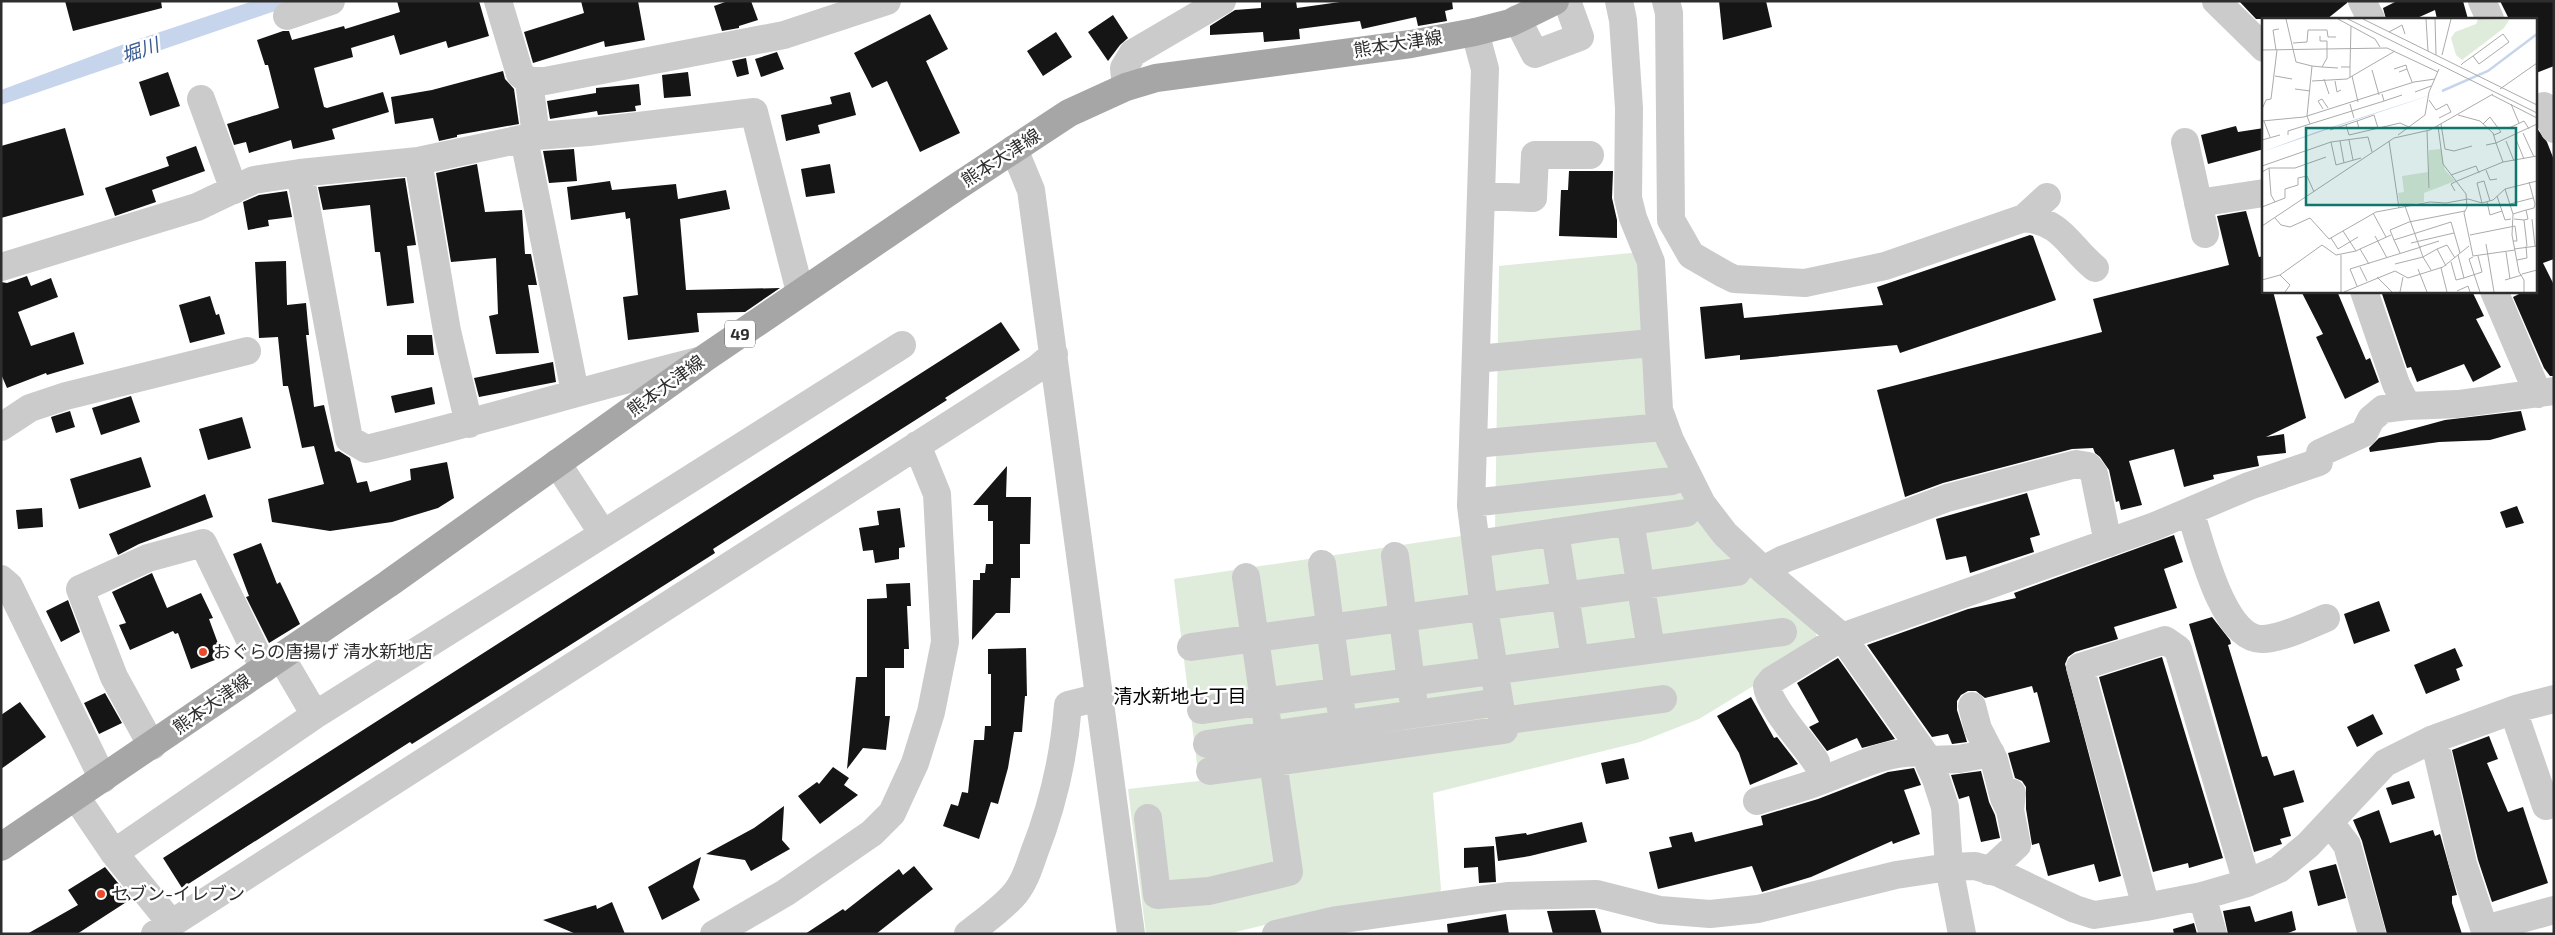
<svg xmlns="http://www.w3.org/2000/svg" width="2555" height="935" viewBox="0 0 2555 935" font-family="'Exo 2','Noto Sans JP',sans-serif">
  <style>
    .green { fill: #e0ecdb }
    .water { fill: #c7d5ec }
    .building { fill: #151515 }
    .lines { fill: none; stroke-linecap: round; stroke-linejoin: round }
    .minor { stroke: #cbcbcb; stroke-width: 28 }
    .major { stroke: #a6a6a6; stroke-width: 28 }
    .poi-dot { fill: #e94b2c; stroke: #fff; stroke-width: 2 }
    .labels { text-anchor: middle; stroke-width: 5; stroke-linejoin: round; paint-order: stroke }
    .shield { fill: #fff; stroke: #6d6d6d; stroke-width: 1 }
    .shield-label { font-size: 16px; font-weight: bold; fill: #2e2e2e }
    .street-label { font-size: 18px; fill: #2e2e2e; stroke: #fff }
    .poi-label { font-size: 18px; fill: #2e2e2e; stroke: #fff; text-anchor: start }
    .water-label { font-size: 19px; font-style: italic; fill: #3a5b92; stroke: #fff }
    .neighbourhood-label { font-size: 19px; fill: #000; stroke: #fff }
    .inset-river { fill: none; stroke: #c7d5ec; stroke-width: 2.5 }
    .inset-road { fill: none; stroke: #ababab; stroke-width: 1 }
    .view { fill: #0f766e; fill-opacity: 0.15; stroke: #0f766e; stroke-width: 2.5 }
    .inset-edge { fill: none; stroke: #2e2e2e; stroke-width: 2.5 }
  </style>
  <rect width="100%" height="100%" fill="#fff"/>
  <path class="green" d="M1641 252 1692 509 1814 629 1817 637 1809 652 1699 719 1640 742 1433 793 1441 889 1439 896 1315 913 1227 934H1146L1128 789 1199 781 1174 579 1495 531 1499 266Z"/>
  <path class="water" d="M253 1H304L1 105V90L127 43Z"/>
  <path class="building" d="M65 1H161L162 8 73 31Z
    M397 1H479L489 36 448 48 446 41 400 55 394 35 351 48 353 57 314 68 324 107 327 108 383 92 389 112 332 129 335 139 293 149 291 140 249 153 246 142 234 145 227 124 279 108 268 65H265L257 40 283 31H289L292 40 344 26 345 29 400 12Z
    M581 1H638L645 40 605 47 604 41 533 63 524 32 584 13Z
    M728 1H751L758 20 739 26V28L722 31 714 6Z
    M1261 1H1296L1297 8 1347 1H1452L1453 9 1445 11 1447 21 1418 26 1416 17 1362 29 1360 21 1299 29 1300 39 1264 42 1263 32 1210 35V26L1235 10 1261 8Z
    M1719 1H1766L1772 27 1723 40Z
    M2239 1H2347V3L2327 19H2256Z
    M2397 1H2463L2468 19H2437L2435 10 2415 19H2386L2383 8Z
    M2500 1H2554V66L2536 73V19H2509Z
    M930 14 948 49 926 61 960 133 920 152 887 81 872 88 854 53Z
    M1113 15 1128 38 1120 45 1108 61 1088 32Z
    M1056 32 1072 57 1043 76 1027 51Z
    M777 52 784 69 761 77 755 59Z
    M746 58 749 74 737 77 732 61Z
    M503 71 505 79 514 89 519 124 457 135V137L439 141 433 118 395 124 391 97 432 90Z
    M168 72 180 106 150 116 139 82Z
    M688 72 691 96 664 98 662 75Z
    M639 84 641 105 635 106 636 111 598 115 597 111 550 119 547 101 596 93V88Z
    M850 92 856 115 818 125 820 133 786 141 781 115 832 104 830 97Z
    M2236 126 2238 132 2264 128V149L2208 164 2201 135Z
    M2536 127 2547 142 2554 160V259L2543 263 2554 285V376H2550L2544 368 2513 297 2525 291H2536Z
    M65 128 84 195 1 218V146Z
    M196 146 205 171 152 190 156 202 115 216 105 188 169 166 166 157Z
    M574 149 577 181 549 183 543 151Z
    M477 164 485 212 522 210 525 254H531L537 285H528L539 353 496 354 489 316 498 314 496 258 451 262 436 173Z
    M830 164 835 193 806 197 801 169Z
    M1569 171H1613L1612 198 1617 220V238L1559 236 1561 190H1568Z
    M405 178 416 245 407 246 414 303 387 306 380 252H375L370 205 323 210 318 187Z
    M610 181 612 190 676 184 678 199 726 190 730 209 680 219 686 290 780 288 745 312 697 313 699 332 628 340 623 297 638 295 630 218 626 219 625 212 571 220 567 187Z
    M287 191 292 217 268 220 269 226 248 230 243 202 259 195Z
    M2246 211 2259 257 2264 256V291H2273L2306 418 2266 437 2284 434 2286 453 2257 456 2259 466 2213 475 2214 479 2184 487 2174 449 2129 461 2142 505 2121 510 2119 501 2116 502 2109 470 2100 457 2095 453 2093 448 2072 449 1943 483 1905 497 1877 390 2102 332 2093 299 2229 265 2217 216Z
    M2030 235 2033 236 2056 300 1900 353 1897 345 1740 360V355L1705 359 1700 307 1742 303 1744 318 1883 305 1877 287Z
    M286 261 287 305 306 303 309 335H306L314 407 324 405 335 452 339 451 350 458 357 483 367 481 370 492 411 480 410 469 447 462 454 498 438 508 392 522 330 531 272 522 268 499 324 484 314 446 302 448 288 386H283L278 337 259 338 255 262Z
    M27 276 31 286 51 278 58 297 18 312 31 346 74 332 84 364 47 375 46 373 7 388 1 374V282L7 283Z
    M2301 291H2337L2366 360 2370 358 2379 382 2345 399 2316 337 2323 334Z
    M2381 291H2472L2484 316 2476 319 2501 367 2473 382 2464 364 2417 382 2411 367 2407 368Z
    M210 296 216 315 219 314 225 334 190 343 179 305Z
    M1001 322 1020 350 945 398 947 400 713 549 715 553 567 647 412 744 410 742 182 888 163 858Z
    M407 335H432L434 355H407Z
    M553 362 556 382 479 397 474 378Z
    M432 387 435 404 395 413 391 396Z
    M131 396 140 422 101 435 92 408Z
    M70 411 75 427 56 433 51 417Z
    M2521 411 2526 430 2490 440 2439 442 2370 452 2369 448 2379 438 2445 420Z
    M242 417 251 448 208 460 199 429Z
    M141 457 151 487 79 509 70 479Z
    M1007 466 1006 497H1031L1030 544H1020V578H1011L1010 613H996L972 640 973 580H980V573H985L986 564H993V521H988V505H973Z
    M2027 493 2040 535 2030 538 2034 552 1970 573 1966 556 1946 560 1936 519Z
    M205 494 213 517 139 544 118 555 109 534Z
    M2517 506 2524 523 2506 528 2500 512Z
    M42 508 43 527 18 529 16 510Z
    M900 508 905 547 899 548V559L875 563 873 550 863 551 859 528 879 525 877 511Z
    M2174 535 2183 562 2164 569 2177 608 2114 627 2118 639 2075 652 2068 657 2065 664 2121 876 2099 882 2094 864 2048 876 2039 843 2032 845 2026 809V787L2022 781 2015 778 2008 753 2050 742 2037 692 2034 693 2032 686 1985 698 1976 691H1968L1961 695 1957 701V710L1967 742 1952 744 1948 734 1932 737 1867 645 1968 609 2016 598 2014 593Z
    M261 543 277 584 280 582 300 624 269 643 246 597 249 596 233 554Z
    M152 573 167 608 201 593 213 618 209 619 223 657 191 669 178 633 175 634 173 631 130 650 119 625 126 623 112 592Z
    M910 583 911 606H907L909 649H904V668H885V716H890L886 750 863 748 847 769 856 677H867V599L887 598 886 584Z
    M68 600 80 632 61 642 46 611Z
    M2379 601 2390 631 2354 644 2344 614Z
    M2212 617 2230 640 2231 644 2228 645 2262 757 2267 756 2274 776 2294 770 2304 802 2283 808 2291 836 2280 839 2282 844 2254 852 2189 624Z
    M1026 648 1027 696H1025L1022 732H1014L1008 768 998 804 991 802 979 839 943 826 951 804 958 806 962 792 968 793 974 740H984L985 726H991V674H988V649Z
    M2455 648 2463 666 2456 669 2460 680 2426 694 2414 665Z
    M2162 657 2223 858 2189 868 2188 863 2153 872 2099 677Z
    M1838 658 1895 739 1862 748 1857 738 1827 751 1809 727 1819 722 1797 683Z
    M105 693 122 723 99 734 84 703Z
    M1751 697 1774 738 1777 737 1798 764 1750 785 1739 753 1717 716Z
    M20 702 46 737 1 769V715Z
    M2373 714 2383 734 2357 747 2347 727Z
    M2489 736 2498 759 2487 763 2508 812 2523 807 2548 883 2492 902 2478 860 2452 750Z
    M1624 758 1629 779 1606 784 1601 763Z
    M833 767 849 778 844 785 858 795 820 824 798 796 817 782 819 784Z
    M1914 768 1921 785 1904 790 1920 834 1893 844 1892 841 1811 877 1762 892 1752 866 1658 889 1649 852 1672 847 1669 837 1692 832 1695 842 1763 825 1761 816 1818 799 1888 772Z
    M1981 771 1989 802 1995 815 2000 838 1981 842 1969 796 1959 799 1951 775Z
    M2409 781 2415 798 2392 805 2386 788Z
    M784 806 782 840 790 849 751 871 745 860 706 854 754 828Z
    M2379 810 2390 843 2433 830 2435 836 2440 834 2457 895 2452 896V903L2462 934H2387L2362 841 2353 820Z
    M1582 822 1587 842 1530 856 1498 861 1495 837 1526 833 1527 835Z
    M1494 846 1496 882 1479 883 1478 867 1464 868V848Z
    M701 857 693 887 700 900 662 920 648 887Z
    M2336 864 2346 898 2318 906 2309 871Z
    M914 866 933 889 876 934H805L843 909 845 911 899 869 903 875Z
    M105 867 131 899 77 934H27L78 905 68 890Z
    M612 902 625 934H576L543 920 596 905 597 909Z
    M2250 906 2255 922 2292 911 2296 930 2285 934H2228L2223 911Z
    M1595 910 1602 934H1553L1547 911Z
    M1506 914 1509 934H1448L1447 924Z
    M2194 923 2197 934H2174L2173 929Z"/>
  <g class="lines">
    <path class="minor" d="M498 1 520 74 529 81H545L784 35 887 1
      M1619 1 1623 20 1629 108 1628 198 1633 218 1651 262 1659 410 1670 440 1702 504 1725 534 1763 570 1842 637 1924 753 1936 779 1945 807 1949 867 1962 934
      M1666 1 1669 13 1671 220 1691 255 1724 274 1734 279 1805 283 1885 266 2024 218
      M2216 1 2264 48
      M2362 1 2371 19
      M2482 1 2490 19
      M287 16 331 1
      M1517 19 1535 54 1580 37 1567 1
      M529 81 536 136
      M1126 87 1124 68 1133 53 1222 1
      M201 99 234 190
      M2544 106 2554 129
      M524 139 575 392
      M2185 142 2205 234
      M1014 149 1031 190 1131 934
      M418 161 447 331 469 424
      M1481 196 1533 198 1535 155H1590
      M2047 197 2024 218C2063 222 2068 246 2095 268
      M2198 203 2264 193
      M1 267 197 207 254 180 300 173
      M2364 291 2396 384 2407 406 2458 404 2554 391
      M2494 291 2538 394
      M1476 359 1641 344
      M702 360C589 388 479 422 366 449L349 439 300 173 418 161 536 136 589 132 754 112 800 292
      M1 427 30 408 66 396 247 351
      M1474 444 1652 428
      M1471 503 1672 481
      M2190 511C2200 540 2222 639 2261 639 2279 640 2309 625 2326 618
      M1630 521 1651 649
      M1555 532 1575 659
      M603 534 902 345
      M1476 544 1686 513
      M1395 556 1413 698
      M1322 564 1341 709
      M1763 570 1784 559 1947 498 2076 464 2088 466 2094 474 2108 543
      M1 579 9 586 103 779
      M1191 647 1737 572
      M1972 706 1978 729 1994 760 2004 798 2010 810
      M1201 710 1783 632
      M2513 710 2546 806
      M315 715 603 534 557 463
      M1502 721 1663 699
      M2431 740 2438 756 2463 864 2486 934
      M1207 744 1499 702
      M152 746 114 677 80 589 148 558 203 543 264 669
      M1928 760 1959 759 1991 753
      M1816 762C1804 743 1769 707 1767 686L1772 680 1842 637 2155 526 2249 486 2319 462 2320 453 2364 433 2371 419 2383 409 2407 406
      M1210 771 1504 730 1484 608 1471 506 1485 69 1475 32
      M76 797 114 853 171 923
      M1757 801C1778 794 1800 789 1820 781 1854 769 1887 749 1924 753
      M1148 818 1157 895 1209 891 1289 872 1246 577
      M2330 823 2347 845 2372 934
      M114 853 315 715 281 657
      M1989 871 2017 845 2010 810 2012 793
      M2202 896 2213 934
      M2146 907 2080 667 2165 640 2178 649 2247 883
      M2485 929 2554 910
      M155 934 1038 368 1054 354
      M714 934 785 893 872 833 892 813 915 763 931 712 945 642 937 494 917 445
      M968 934C983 922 999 911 1012 897 1023 886 1029 868 1034 853 1053 805 1064 758 1068 705L1100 697
      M1276 934 1337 920 1507 896 1597 894 1660 910 1710 914 1758 909 1896 875 1949 867 1975 866 1999 873 2075 909 2094 915 2146 907 2202 896 2247 883 2279 869 2308 845 2385 763 2431 740 2519 708 2554 699"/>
    <path class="major" d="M1 847 388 584 702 360 955 188 1069 113 1126 87 1156 78 1411 44 1475 32 1510 23 1555 1"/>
  </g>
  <g class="poi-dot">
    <circle cx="203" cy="652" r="5"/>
    <circle cx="101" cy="894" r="5"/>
  </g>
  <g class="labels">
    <rect class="shield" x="725" y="320.5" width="30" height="27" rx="4"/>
    <g class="shield-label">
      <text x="740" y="340">49</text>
    </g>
    <g class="street-label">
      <text transform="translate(1398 44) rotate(-9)" y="6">熊本大津線</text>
      <text transform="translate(1001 158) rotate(-33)" y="6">熊本大津線</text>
      <text transform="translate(666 386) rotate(-36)" y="6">熊本大津線</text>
      <text transform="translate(212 704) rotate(-35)" y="6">熊本大津線</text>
    </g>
    <g class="poi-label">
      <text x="213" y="658">おぐらの唐揚げ 清水新地店</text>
      <text x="111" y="900">セブン-イレブン</text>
    </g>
    <g class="water-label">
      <text transform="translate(140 50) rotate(-19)" y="7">堀川</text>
    </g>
    <g class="neighbourhood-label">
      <text x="1180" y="703">清水新地七丁目</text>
    </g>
  </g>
  <g transform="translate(2262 18)">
    <rect width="275" height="275" fill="#fff"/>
    <path d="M216 1 247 2 242 10 200 42 194 37 189 20 193 14 214 6ZM179 131 183 152 193 163 162 175V184L138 188 136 175 142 174 140 158 166 154 167 132Z" fill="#e0ecdb"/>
    <path d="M184 72 70 110 0 134 54 114Z" fill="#c7d5ec"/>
    <path class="inset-river" d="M180 73 226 53 275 16"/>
    <path class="inset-road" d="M24 1 34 44 50 48 45 98M76 1 113 21 118 29M86 1 275 95M101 1 275 87M164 1 166 33M173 1 174 37M127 14 140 7 143 16M31 25 45 24 46 12H65L66 19H74M0 32 125 30 176 54M14 32 11 12 17 11M180 37 189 1M199 47 201 45 211 38 241 16 247 24 217 46 211 38M50 48 60 49 65 40V23H58V18M60 49 76 50M79 49H88V59M88 49 89 8M132 51 144 47 145 51M110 52 117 77M137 54 145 51 150 64M13 58 30 61M90 58 96 84M62 61 67 76M50 63 85 61 133 33M73 63 75 74 79 72M33 71 48 73M238 71 275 45M153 74 169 68M230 77 275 100M167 82 174 92 185 86 189 94 177 100M122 83 140 77M249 86 257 105M0 91 4 82 9 81 15 32M61 91 56 83 60 81 66 90M196 97 218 103 231 115 234 125 224 127M92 100 90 93 122 83 120 76M0 103 42 99 152 64 173 61M2 103 8 119M48 106 90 93 88 86M179 106 183 131 192 133 210 128M221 106 228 99 239 114 232 117M275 106 234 125 241 144 275 138M84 107 87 117 138 105 147 109M176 108 181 146 204 176 205 189 202 195 211 238 253 232M97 110 95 103 112 97 116 110M247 110 262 103 267 111M68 112 95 103M165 113 167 170M261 115 272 139M26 117V113L48 106 45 98M136 117 163 97 167 74 177 51M253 119 262 141M0 122 18 117M87 122 91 142M78 123 82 145M127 123 137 190M244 123 252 143M99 140 74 147 69 124 106 119 110 134M0 148 69 124M7 150H33L64 139M224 152 228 162 235 161M0 154 7 150 9 177 13 184M189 157 214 148 217 155M243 171 251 196 250 217 257 254 262 262V274M193 173 189 166 195 163 241 144M235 178 240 193M225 184 228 197 240 193 243 202 249 201M220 185 215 165 222 163 228 183M248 186 271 180M143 188 161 239 175 231 184 248M0 189 23 180V171L36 167V160L45 158 52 174M264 192 272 190 273 186 267 164M111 195 124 219M251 196 264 192 266 201 262 202M13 200 19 207 28 209 48 200 67 221 114 194 168 184 184 185 206 181 220 185 231 182 243 171 275 163M252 201 262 202 265 228M270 201 273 228M0 208 132 120 168 112 231 76M81 213 94 233 98 231 107 246M208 217 253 208 255 223H251M113 218 125 240M69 220 76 231 96 219M132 222 128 212 147 204 203 193M149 225 192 215M224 226 232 274M158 229 177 223M98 231 129 217M175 231 185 227 193 240M252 231 275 228M244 234 248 261M138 235 132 222 189 204 198 235M79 237V274M196 237 202 260 220 254 216 238M211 239 207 241 218 274M255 242 265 240 264 228M189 244 194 262 202 260M133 246 161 239 169 252M98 249 105 263M179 250 185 274M156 251 165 274M260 256 275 252M18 257 60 227 74 237 94 233M115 259 130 274M0 262 18 257 28 267 23 274M243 262 260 257M95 268 88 251 159 229M195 273 206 268 208 274M82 274 133 253 146 260 181 249 207 228M138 274 141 259"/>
    <path class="view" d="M44 110H254V187H44Z"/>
    <rect width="275" height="275" class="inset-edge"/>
  </g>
  <rect width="2555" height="935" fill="none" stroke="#2e2e2e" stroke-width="5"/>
</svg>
